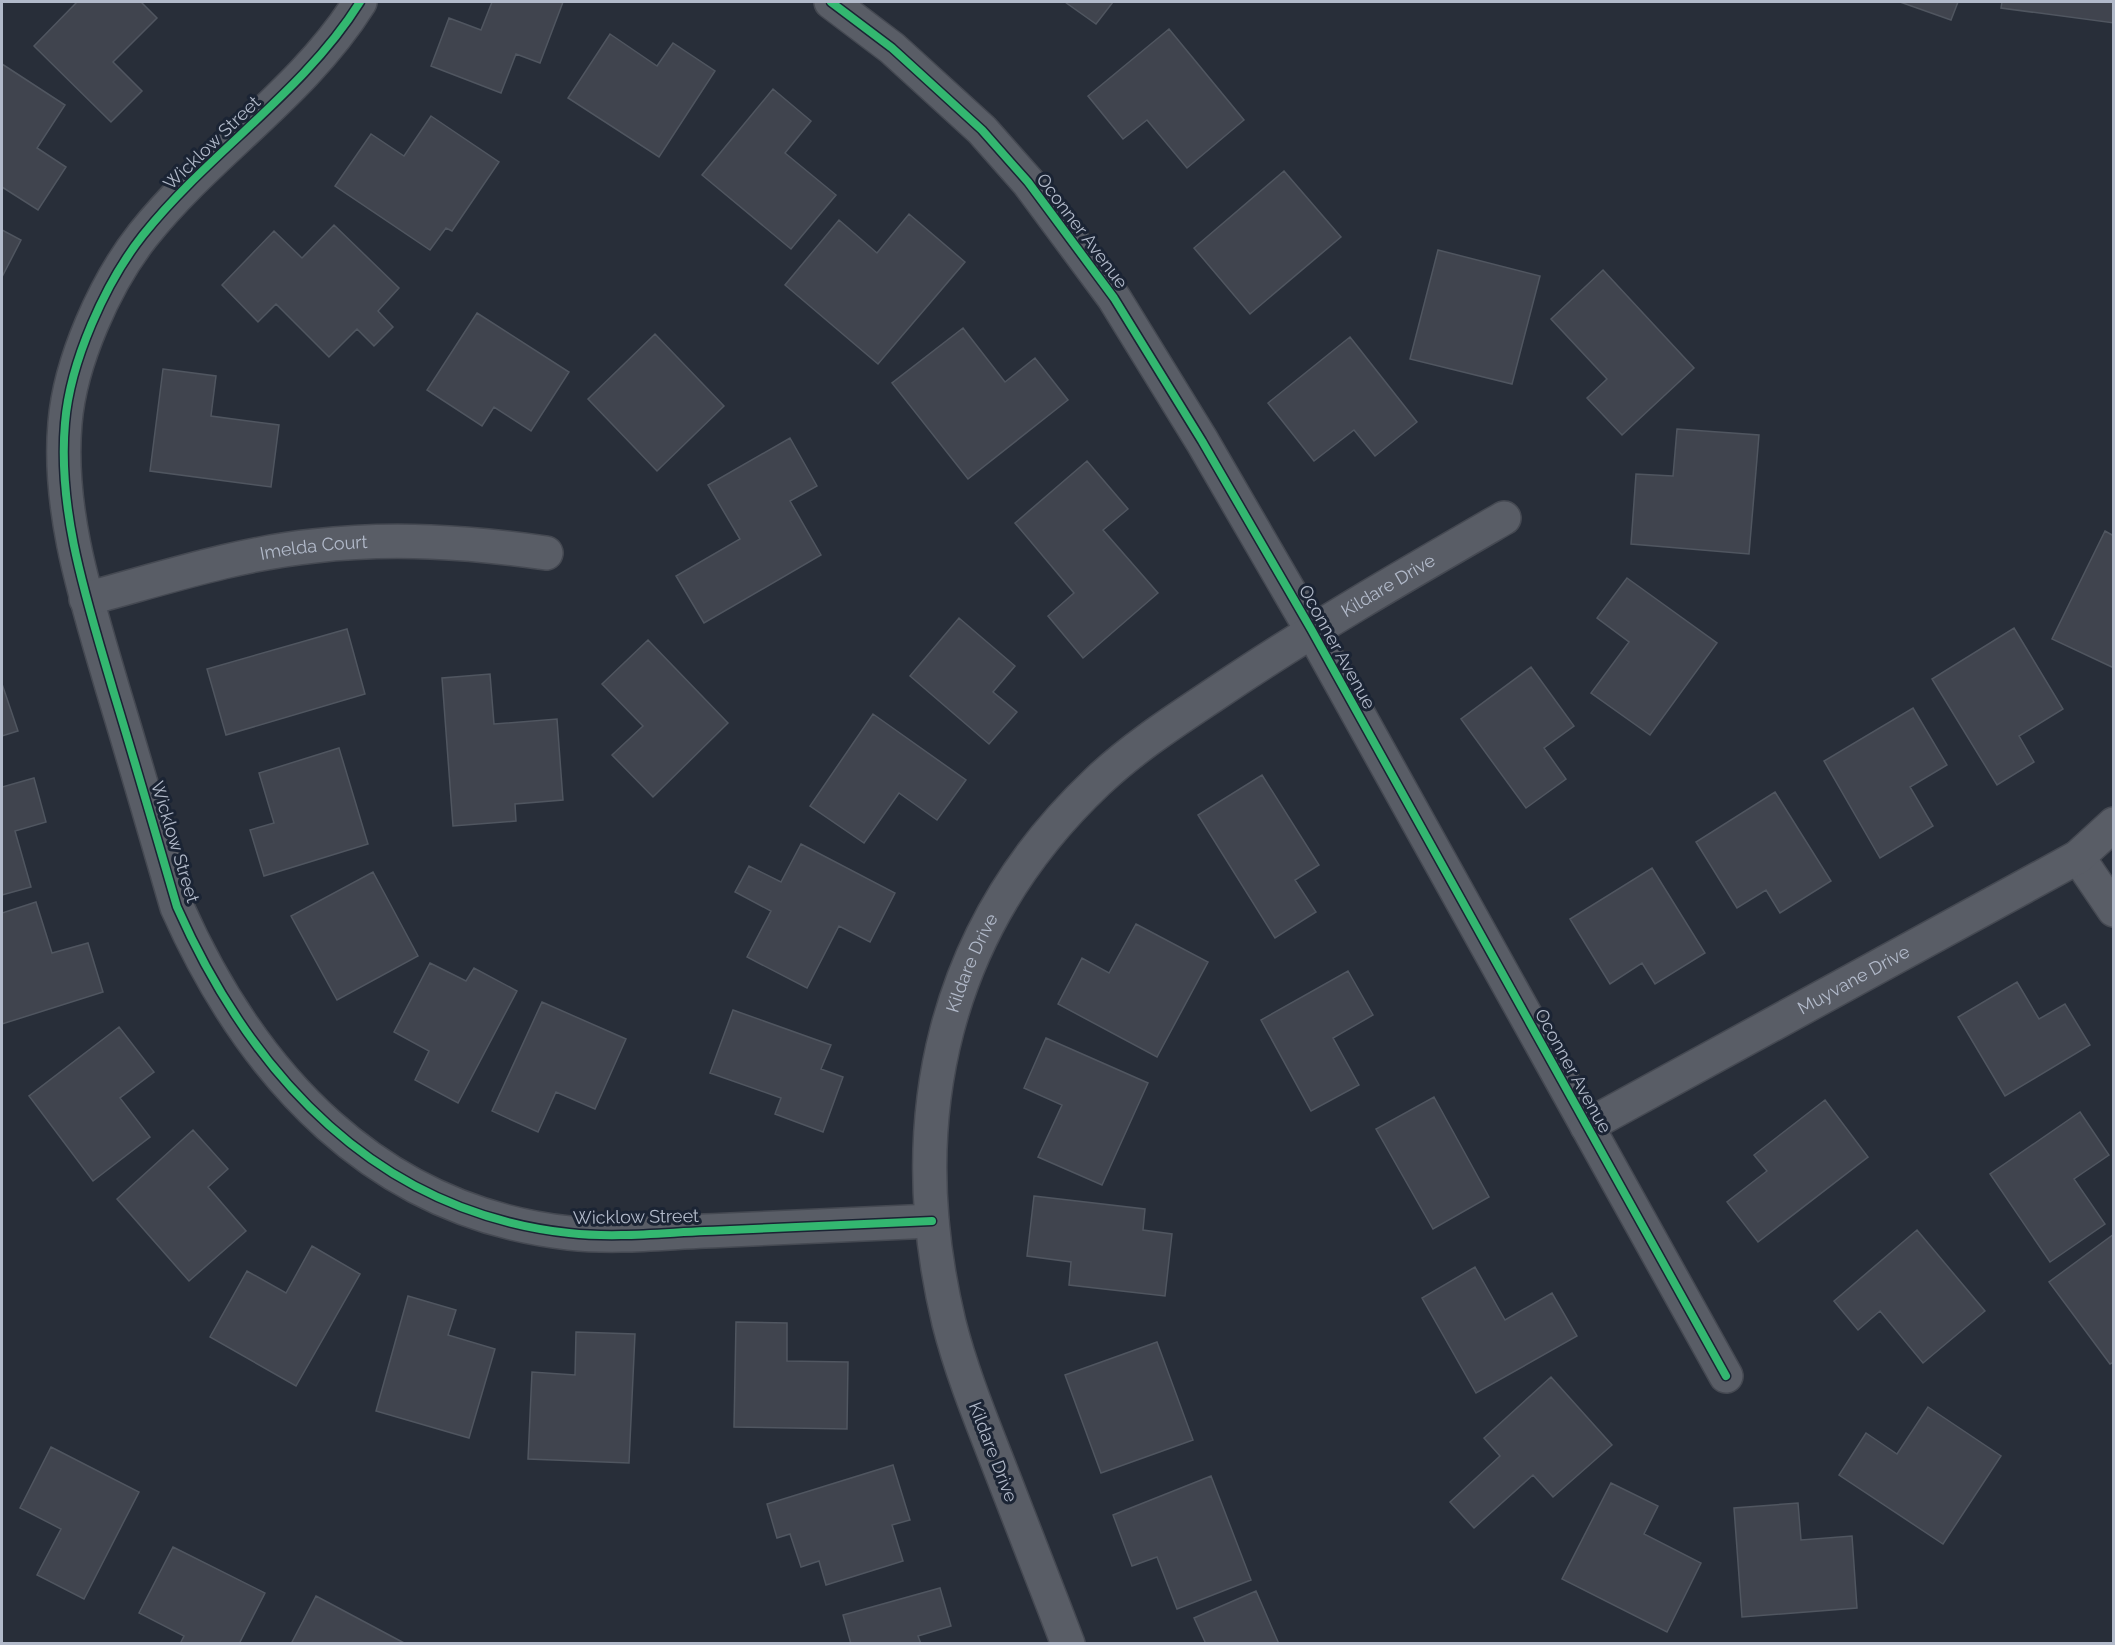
<svg xmlns="http://www.w3.org/2000/svg" width="2115" height="1645" viewBox="0 0 2115 1645" font-family="Raleway,sans-serif">
  <style>
    .building { fill: #40444e; stroke: #505660; stroke-width: 1.5 }
    .lines { fill: none; stroke-linecap: round; stroke-linejoin: round }
    .minor-casing { stroke: #454952; stroke-width: 36 }
    .minor { stroke: #595d66; stroke-width: 33 }
    .cycleway-casing { stroke: #1b2434; stroke-width: 11 }
    .cycleway { stroke: #33b770; stroke-width: 8 }
    .labels { text-anchor: middle; stroke-width: 6; stroke-linejoin: round; paint-order: stroke }
    .street-label { font-size: 18px; fill: #b2baca; stroke: #1b2434 }
  </style>
  <rect width="100%" height="100%" fill="#282e39"/>
  <path class="building" d="M77 2H141L157 18 113 62 142 91 111 122 34 46Z
    M492 2H563L540 63 516 54 501 93 431 66 449 18 481 30Z
    M1065 2H1113L1096 24Z
    M1900 2H1958L1951 20Z
    M2002 2H2114V23L2001 8Z
    M1169 29 1244 120 1187 168 1147 120 1123 139 1088 96Z
    M610 34 657 66 673 43 715 71 659 157 568 98Z
    M2 64 65 105 37 148 66 167 38 210 2 187Z
    M773 89 811 121 785 153 836 195 791 249 702 175Z
    M431 116 499 162 452 231 446 228 430 250 335 186 371 134 404 156Z
    M1284 171 1341 237 1250 314 1194 248Z
    M909 214 965 262 878 364 785 285 839 220 877 253Z
    M334 225 399 288 378 311 393 327 374 346 357 329 329 357 276 304 258 322 222 285 274 231 302 258Z
    M2 230 21 240 2 277Z
    M1438 250 1540 276 1512 384 1410 359Z
    M1603 270 1694 368 1622 435 1587 398 1607 379 1551 319Z
    M477 313 569 372 531 431 494 407 482 426 427 390Z
    M963 328 1005 382 1035 358 1068 400 968 479 892 383Z
    M655 334 724 406 657 471 588 399Z
    M1350 337 1417 422 1375 456 1354 430 1314 461 1268 403Z
    M163 369 216 376 211 416 279 425 271 487 150 471Z
    M1677 429 1759 435 1749 554 1631 544 1636 474 1673 476Z
    M790 438 817 486 790 501 821 555 704 623 676 576 740 539 708 485Z
    M1087 461 1128 509 1103 530 1158 593 1083 658 1048 616 1074 593 1015 523Z
    M2105 531 2114 536V668L2052 639Z
    M1627 578 1717 643 1650 735 1591 693 1629 642 1597 618Z
    M959 618 1015 666 993 692 1017 712 989 744 910 676Z
    M2014 628 2063 709 2019 736 2034 762 1997 785 1932 679Z
    M347 629 365 694 226 735 207 669Z
    M648 640 728 723 653 797 612 755 643 726 602 684Z
    M1531 667 1574 726 1544 748 1566 779 1526 808 1461 719Z
    M490 674 494 724 557 719 563 800 515 804 516 821 453 826 442 678Z
    M2 684 18 731 2 736Z
    M1913 708 1947 765 1910 787 1933 826 1880 858 1824 761Z
    M873 714 966 780 937 820 899 793 864 843 810 806Z
    M339 748 368 844 264 876 250 830 274 823 259 773Z
    M1262 775 1319 865 1295 880 1316 912 1275 938 1198 815Z
    M34 778 46 822 15 831 31 887 2 895V787Z
    M1775 792 1831 881 1780 913 1766 890 1737 908 1696 842Z
    M801 844 895 893 870 942 839 926 807 988 747 957 771 911 735 892 749 866 781 882Z
    M1652 868 1705 953 1655 984 1642 963 1610 984 1570 919Z
    M373 872 418 956 337 1000 291 916Z
    M36 902 52 953 88 943 103 992 2 1024V913Z
    M1136 924 1208 962 1157 1057 1058 1004 1082 958 1109 973Z
    M430 963 466 981 474 968 517 991 458 1103 415 1080 429 1051 394 1032Z
    M1348 971 1373 1015 1333 1038 1359 1085 1311 1111 1261 1020Z
    M2017 982 2039 1019 2065 1004 2090 1045 2005 1096 1958 1017Z
    M542 1002 626 1039 595 1109 556 1092 538 1132 492 1111Z
    M733 1010 831 1045 821 1069 843 1077 823 1132 775 1114 781 1098 710 1073Z
    M119 1027 154 1072 120 1098 150 1137 93 1181 29 1096Z
    M1046 1038 1148 1083 1102 1185 1038 1157 1062 1105 1024 1088Z
    M1434 1097 1489 1197 1433 1229 1376 1129Z
    M1825 1100 1868 1157 1758 1242 1727 1202 1767 1171 1754 1155Z
    M2080 1112 2109 1155 2074 1179 2105 1224 2050 1262 1990 1174Z
    M193 1130 228 1169 208 1187 246 1231 189 1281 117 1199Z
    M1034 1196 1145 1209 1143 1230 1172 1234 1165 1296 1069 1285 1071 1262 1027 1256Z
    M1917 1230 1985 1311 1923 1363 1880 1311 1858 1330 1834 1301Z
    M2114 1234V1362L2110 1364 2049 1282Z
    M312 1246 360 1274 296 1386 210 1337 247 1271 286 1293Z
    M1475 1267 1505 1320 1552 1293 1577 1336 1476 1393 1422 1298Z
    M408 1296 456 1310 448 1335 495 1349 469 1438 376 1411Z
    M736 1322 787 1323V1361L848 1362 847 1429 734 1427Z
    M576 1332 635 1334 629 1463 528 1459 532 1372 575 1375Z
    M1157 1342 1193 1440 1101 1473 1065 1375Z
    M1551 1377 1612 1445 1553 1497 1533 1475 1474 1528 1450 1502 1500 1456 1484 1438Z
    M1928 1407 2001 1456 1943 1544 1839 1475 1866 1433 1897 1454Z
    M51 1447 139 1492 84 1599 37 1575 61 1529 20 1508Z
    M893 1465 910 1520 892 1525 903 1561 826 1585 819 1561 801 1567 790 1534 777 1538 767 1504Z
    M1211 1476 1251 1580 1177 1609 1157 1557 1132 1566 1113 1515Z
    M1611 1483 1658 1506 1644 1534 1701 1563 1667 1632 1562 1579Z
    M1798 1503 1801 1540 1852 1536 1857 1608 1742 1617 1734 1508Z
    M173 1547 265 1593 239 1644H180L184 1636 139 1613Z
    M940 1588 951 1626 918 1636 921 1644H851L843 1615Z
    M1256 1591 1279 1644H1206L1194 1618Z
    M316 1596 406 1644H291Z"/>
  <g class="lines">
    <defs>
      <g id="minor">
        <path d="M360 2C303 93 210 151 143 235 105 283 70 362 65 423 57 513 88 604 113 690 135 762 156 835 177 907 252 1076 377 1212 569 1233 614 1238 660 1233 705 1231 781 1228 857 1224 932 1221"/>
        <path d="M831 2 892 48 982 130 1028 182 1114 298 1202 441 1311 629 1726 1376"/>
        <path id="s1" d="M86 599C161 579 236 554 314 546 393 537 468 542 546 553"/>
        <path d="M2078 857 2114 910"/>
        <path id="s2" d="M1587 1126 2078 857 2114 824"/>
        <path id="s3" d="M1068 1644C1046 1586 1023 1528 1001 1471 982 1422 962 1374 949 1323 900 1119 943 927 1098 781 1136 745 1181 717 1224 688 1315 627 1409 573 1504 518"/>
      </g>
    </defs>
    <use href="#minor" class="minor-casing"/>
    <use href="#minor" class="minor"/>
    <defs>
      <path id="cycleway" d="M360 2C303 93 210 151 143 235 105 283 70 362 65 423 57 513 88 604 113 690 135 762 156 835 177 907 252 1076 377 1212 569 1233 614 1238 660 1233 705 1231 781 1228 857 1224 932 1221
        M831 2 892 48 982 130 1028 182 1114 298 1202 441 1311 629 1726 1376"/>
    </defs>
    <use href="#cycleway" class="cycleway-casing"/>
    <use href="#cycleway" class="cycleway"/>
  </g>
  <g class="labels">
    <g class="street-label">
      <text transform="translate(212 143) rotate(-44)" y="6">Wicklow Street</text>
      <text transform="translate(1082 231) rotate(53)" y="6">Oconner Avenue</text>
      <text dy="6" stroke="none"><textPath href="#s1" startOffset="234">Imelda Court</textPath></text>
      <text dy="6" stroke="none"><textPath href="#s3" startOffset="1284">Kildare Drive</textPath></text>
      <text transform="translate(1337 647) rotate(61)" y="6">Oconner Avenue</text>
      <text transform="translate(175 842) rotate(73)" y="6">Wicklow Street</text>
      <text dy="6" stroke="none"><textPath href="#s3" startOffset="710">Kildare Drive</textPath></text>
      <text dy="6" stroke="none"><textPath href="#s2" startOffset="304">Muyvane Drive</textPath></text>
      <text transform="translate(1573 1071) rotate(61)" y="6">Oconner Avenue</text>
      <text transform="translate(636 1217) rotate(-1)" y="6">Wicklow Street</text>
      <text transform="translate(993 1452) rotate(69)" y="6">Kildare Drive</text>
    </g>
  </g>
  <rect width="2115" height="1645" fill="none" stroke="#b2baca" stroke-width="6"/>
</svg>
